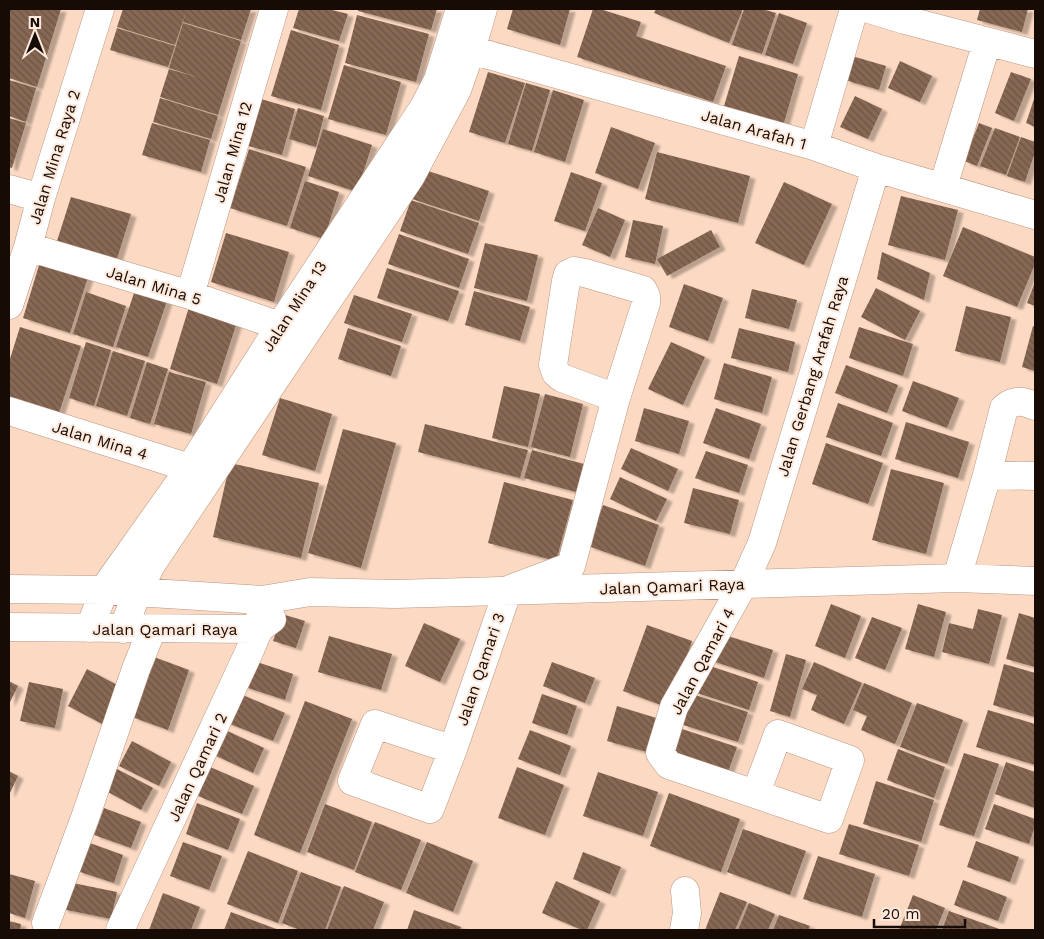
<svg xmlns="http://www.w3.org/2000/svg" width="1044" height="939" viewBox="0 0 1044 939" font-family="'Work Sans',sans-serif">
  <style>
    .building { fill: url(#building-back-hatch); filter: url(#shadow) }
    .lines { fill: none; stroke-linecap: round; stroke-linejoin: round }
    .street-casing { stroke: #b89782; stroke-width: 29 }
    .street { stroke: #fff; stroke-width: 28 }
    .labels { text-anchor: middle; stroke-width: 4; stroke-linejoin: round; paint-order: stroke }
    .street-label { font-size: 16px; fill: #170c05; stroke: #fee9dc }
  </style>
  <defs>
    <pattern id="building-back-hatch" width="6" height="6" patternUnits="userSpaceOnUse" patternTransform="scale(1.25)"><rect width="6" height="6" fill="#876854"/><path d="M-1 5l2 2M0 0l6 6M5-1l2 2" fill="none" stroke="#6d5444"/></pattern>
    <filter id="shadow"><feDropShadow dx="5.5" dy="3" stdDeviation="1" flood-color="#0004"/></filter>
  </defs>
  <rect width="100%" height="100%" fill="#fcd9c2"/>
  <path class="building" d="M9 9H61L37 87 9 78Z
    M123 9H187L175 45 117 27Z
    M187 9H251L241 40 183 22Z
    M299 9H328L348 14 339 41 293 28Z
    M358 9H437L431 30 358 11Z
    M513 9H570L560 45 507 29Z
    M593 9H600L641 22 636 36 726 66 713 102 577 57Z
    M656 9H743L729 43 654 13Z
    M744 9H762L776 13 762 54 732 45Z
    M980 9H1028L1022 32 977 20Z
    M779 13 807 23 793 64 765 55Z
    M357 15 429 34 416 82 345 63Z
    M183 23 241 41 218 115 160 97 169 69 200 78 169 68Z
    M117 28 175 46 168 67 110 50Z
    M291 30 339 45 321 110 271 96Z
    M739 56 798 74 784 123 724 106Z
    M852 56 886 66 879 90 845 80Z
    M900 61 932 76 920 102 888 88Z
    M344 65 401 82 386 135 328 119Z
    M488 72 525 83 505 143 469 132Z
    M1011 72 1031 79 1014 121 995 113Z
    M9 80 36 88 26 122 9 116Z
    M526 83 550 90 532 151 508 144Z
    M553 90 584 100 565 162 534 152Z
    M855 96 882 109 868 139 840 127Z
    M1035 96V127L1026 123Z
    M160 98 218 116 211 139 153 122Z
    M261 99 295 109 282 155 248 146Z
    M298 108 324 116 316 147 289 139Z
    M9 118 26 123 12 168 9 167Z
    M152 123 210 140 201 172 142 155Z
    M979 123 992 128 977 166 964 161Z
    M611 127 655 143 638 189 595 173Z
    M995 128 1020 137 1006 175 980 166Z
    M323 129 372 145 357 192 308 176Z
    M1021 137 1035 142V152L1025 182 1007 176Z
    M249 149 306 167 287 226 230 208Z
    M657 152 750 176 738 223 645 199Z
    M422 169 489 191 479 221 412 199Z
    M571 172 602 183 585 231 554 221Z
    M305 181 339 192 324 239 290 228Z
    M784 182 832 204 804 265 755 243Z
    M901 196 958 210 945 260 888 245Z
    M71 197 131 214 117 259 57 241Z
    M411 200 479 223 468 254 400 231Z
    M598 208 625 220 610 257 582 245Z
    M633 220 663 226 655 264 625 257Z
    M963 227 1035 257V264L1017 307 943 276Z
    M711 230 720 247 667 276 657 259Z
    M226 233 289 252 274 302 211 282Z
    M399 234 469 259 459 288 388 264Z
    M485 243 538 255 527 301 474 288Z
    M882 252 930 273 924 300 877 279Z
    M40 262 88 277 70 333 23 318Z
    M387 268 459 291 448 321 377 298Z
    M1035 282V306L1027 303Z
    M684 284 723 298 708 341 669 327Z
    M876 288 920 311 905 340 861 317Z
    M752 289 797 300 789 329 745 318Z
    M135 290 167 301 148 357 116 347Z
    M474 291 530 307 520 341 465 325Z
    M86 292 126 306 113 347 73 334Z
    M354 295 412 314 402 342 344 323Z
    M966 306 1011 317 1000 362 955 351Z
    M189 307 237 322 217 384 170 369Z
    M1033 326 1035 327V371L1022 367Z
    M20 327 81 346 57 419 9 404V362Z
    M859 327 913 344 903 376 849 358Z
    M348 328 401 346 391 376 338 359Z
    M739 328 795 342 788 372 731 358Z
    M86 342 111 350 94 406 69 398Z
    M671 342 705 357 683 405 648 389Z
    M113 351 145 361 127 416 96 406Z
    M147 362 168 369 150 424 130 418Z
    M724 363 772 377 762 413 714 399Z
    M846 365 898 385 887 413 835 393Z
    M169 372 206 382 191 434 154 424Z
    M913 381 959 398 947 428 902 411Z
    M504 386 540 394 528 447 492 438Z
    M545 394 583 404 570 457 531 447Z
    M280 398 332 414 315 471 262 455Z
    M838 403 893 423 881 456 826 437Z
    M644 408 689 421 679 454 635 441Z
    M716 408 761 424 749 459 703 443Z
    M906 422 969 442 958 478 895 459Z
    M425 424 528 450 520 478 418 452Z
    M343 429 396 443 361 568 308 553Z
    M826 443 883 463 868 504 812 484Z
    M631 448 678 469 668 491 621 469Z
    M532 450 584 464 576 492 524 478Z
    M706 451 748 465 739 493 695 478Z
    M230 463 319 483 301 558 213 537Z
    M891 469 944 483 926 554 872 540Z
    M620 477 667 499 656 521 610 499Z
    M504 482 573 500 556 561 488 543Z
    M693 488 739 500 730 534 684 523Z
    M603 505 659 525 645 566 588 546Z
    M831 604 861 616 845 658 815 646Z
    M918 604 946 612 934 657 905 649Z
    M978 609 1002 615 989 664 942 652 949 623 973 629Z
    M1019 613 1035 618V667L1006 659Z
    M282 614 305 621 296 648 273 641Z
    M872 617 902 628 885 670 855 658Z
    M424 623 460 639 440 682 405 666Z
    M647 625 692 641 669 708 623 691Z
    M718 633 773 650 764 678 709 660Z
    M329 636 392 654 381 690 318 672Z
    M786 654 806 660 790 717 770 711Z
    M154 657 189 670 168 730 132 717Z
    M251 660 293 674 285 700 242 686Z
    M552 662 595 678 585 703 543 686Z
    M814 662 862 683 844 724 811 710 817 695 802 689Z
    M704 664 758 682 749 710 694 692Z
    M1004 664 1035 673V717L993 705Z
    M87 669 123 688 104 725 68 706Z
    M9 681 18 686 9 704Z
    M29 682 63 689 55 728 20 721Z
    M864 683 912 703 895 744 861 730 867 716 853 710Z
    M238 693 285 713 273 741 225 722Z
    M542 694 577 706 567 735 532 723Z
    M692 694 748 712 738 742 683 725Z
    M305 701 352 719 300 853 254 835Z
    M917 703 963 720 947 764 900 747Z
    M617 706 663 720 654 754 607 741Z
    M988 710 1035 724V765L976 747Z
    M223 729 264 748 253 773 212 754Z
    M682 729 737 747 727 775 673 757Z
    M530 730 571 746 560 775 518 759Z
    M132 741 171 762 159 786 119 766Z
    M898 749 945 767 934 798 887 780Z
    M964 753 999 764 974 836 939 825Z
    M1006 762 1035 772V808L995 794Z
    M210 767 254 786 242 814 198 796Z
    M517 767 564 785 545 835 498 818Z
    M117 769 153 788 141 810 106 791Z
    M9 771 18 776 9 795Z
    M598 772 658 792 643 836 583 816Z
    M876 781 934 800 921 842 863 824Z
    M669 793 740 819 721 872 650 846Z
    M197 803 240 819 228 850 186 834Z
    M325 804 372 822 354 870 307 852Z
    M994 804 1035 819V826L1029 844 985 829Z
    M104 808 141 822 131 848 94 835Z
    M375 822 421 840 401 890 355 872Z
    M849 824 919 845 909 876 839 854Z
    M743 829 806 851 790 895 727 872Z
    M976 841 1019 857 1010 882 967 867Z
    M87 842 123 855 114 883 77 871Z
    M183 842 222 856 209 890 170 876Z
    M427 842 473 861 453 912 406 893Z
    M248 851 298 871 278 923 227 904Z
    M583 852 621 867 610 894 573 879Z
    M818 856 875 874 862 917 803 899Z
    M301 872 341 887 325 930H300L282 923Z
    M9 874 35 881 25 918 9 913Z
    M963 880 1007 897 998 921 954 905Z
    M556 881 600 901 587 930H582L542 913Z
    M68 882 117 892 111 919 62 909Z
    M344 886 384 902 373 930H327Z
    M720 892 747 902 735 930H705Z
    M163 893 200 907 191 930H149Z
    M913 895 945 908 936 930H899Z
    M749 903 775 914 768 930H738Z
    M414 910 461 927 460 930H407Z
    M949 911 1002 930H942Z
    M231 912 279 930H224Z
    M779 915 810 926 808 930H773Z
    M9 921 21 924 20 930H9Z"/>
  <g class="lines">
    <defs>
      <path id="street" d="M869 9 905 20 1035 54
        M471 50 814 146 876 168 1035 215
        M814 146 854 9
        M943 187 987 42
        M9 189 41 198
        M28 247 190 295 280 326
        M190 295 274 9
        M9 305 28 247 41 198 100 9
        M9 411 190 468
        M987 475 1035 476
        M957 578 987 475 1004 408C1015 399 1023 401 1035 406
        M9 589 104 590 262 600 310 592 395 594 957 578 1035 581
        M9 627 259 629 272 619
        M90 628 104 590 107 585 190 468 280 326 424 107 438 80 460 9
        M123 629 137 593 151 565 411 176 457 90 471 50 483 9
        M453 749 430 809 352 781 375 724 432 743 453 749 508 590 571 566 616 398 646 303V296L643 290 585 273 574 271 568 274 566 281 553 365 556 373 562 378 616 398
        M756 793 778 734 850 760 829 819 669 765 660 753 674 707 744 583 762 543 876 168
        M46 923 86 815 136 669 152 629
        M120 930 250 650 259 629 262 600
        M684 930 687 913 685 891"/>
    </defs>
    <use href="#street" class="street-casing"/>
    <use href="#street" class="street"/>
  </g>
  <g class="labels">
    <g class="street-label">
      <text transform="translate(754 129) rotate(16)" y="6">Jalan Arafah 1</text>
      <text transform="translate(232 152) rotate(-74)" y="6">Jalan Mina 12</text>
      <text transform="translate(54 157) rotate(-73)" y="6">Jalan Mina Raya 2</text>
      <text transform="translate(154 285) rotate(17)" y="6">Jalan Mina 5</text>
      <text transform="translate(294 306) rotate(-57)" y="6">Jalan Mina 13</text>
      <text transform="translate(812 376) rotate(-73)" y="6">Jalan Gerbang Arafah Raya</text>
      <text transform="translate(100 440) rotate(17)" y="6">Jalan Mina 4</text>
      <text transform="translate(672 586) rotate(-2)" y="6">Jalan Qamari Raya</text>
      <text x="165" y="635">Jalan Qamari Raya</text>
      <text transform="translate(702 661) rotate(-62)" y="6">Jalan Qamari 4</text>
      <text transform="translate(480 669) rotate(-71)" y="6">Jalan Qamari 3</text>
      <text transform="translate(197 767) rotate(-65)" y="6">Jalan Qamari 2</text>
    </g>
  </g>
  <rect width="1044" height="939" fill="none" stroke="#170c05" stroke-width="20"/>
  <g transform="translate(35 35)" stroke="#fee9dc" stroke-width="4" paint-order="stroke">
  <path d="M0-4L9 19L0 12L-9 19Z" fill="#170c05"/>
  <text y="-8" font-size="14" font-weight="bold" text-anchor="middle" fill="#170c05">N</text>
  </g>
  <path d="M874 919v8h91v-8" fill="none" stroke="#170c05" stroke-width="2.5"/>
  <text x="882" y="919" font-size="15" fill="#170c05" stroke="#fee9dc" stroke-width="4" paint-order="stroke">20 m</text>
</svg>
